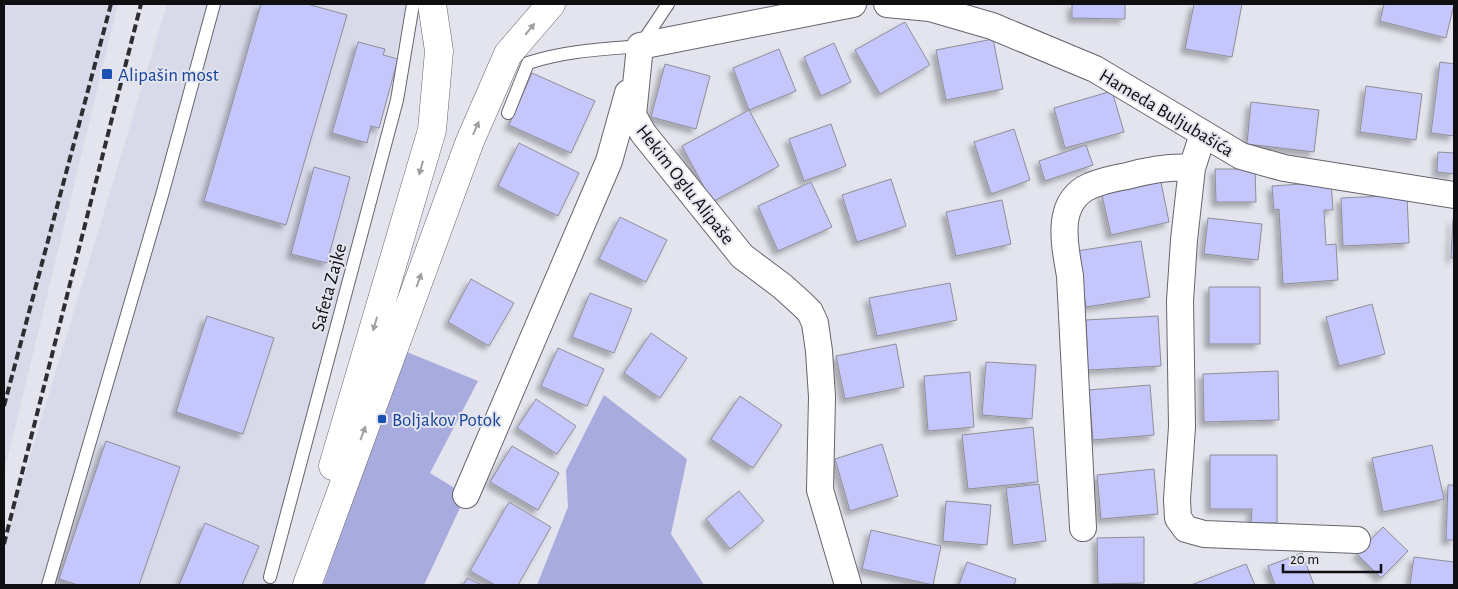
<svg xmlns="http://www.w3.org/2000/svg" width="1458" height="589" viewBox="0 0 1458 589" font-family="'Alegreya Sans',sans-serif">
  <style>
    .built { fill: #d8daea }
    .forest { fill: #a8abde }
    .building { fill: #c4c6fc; stroke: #8e8f97; filter: url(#shadow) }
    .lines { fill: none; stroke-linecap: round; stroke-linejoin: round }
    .lane-casing { stroke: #65656d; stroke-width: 14 }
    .street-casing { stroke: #65656d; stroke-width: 28 }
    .secondary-casing { stroke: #65656d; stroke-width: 29 }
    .lane { stroke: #fff; stroke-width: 12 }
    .street { stroke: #fff; stroke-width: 26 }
    .secondary { stroke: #fff; stroke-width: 28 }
    .rail { stroke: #2e2e32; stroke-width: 4; stroke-dasharray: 8 4; stroke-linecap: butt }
    .oneway { fill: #9f9fa0 }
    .transit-dot { fill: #1a4fb4; stroke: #e3e4ed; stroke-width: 2 }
    .labels { text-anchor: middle; stroke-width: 4; stroke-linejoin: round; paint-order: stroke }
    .transit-label { font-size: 19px; fill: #164399; stroke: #e3e4ed; text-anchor: start }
    .street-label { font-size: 19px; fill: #0f0f12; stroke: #e3e4ed }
  </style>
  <defs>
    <filter id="shadow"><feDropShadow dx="-4.5" dy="4.5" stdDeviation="2.5" flood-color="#0004"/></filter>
  </defs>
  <rect width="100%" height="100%" fill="#e3e4ed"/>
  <path class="built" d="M4 4H118L4 473Z
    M167 4H407L275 585H4V544L8 529Z"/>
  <path class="forest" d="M402 350 478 381 430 473 466 495 424 585H323Z
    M604 395 687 459 671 534 704 585H537L568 507 566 470Z"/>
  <path class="building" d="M261 4H307L347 15 286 225 204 201Z
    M1072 4H1125V19L1072 18Z
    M1194 4H1242L1232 57 1185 49Z
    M1384 4H1454L1446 38 1380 21Z
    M905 22 930 65 880 94 855 50Z
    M993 39 1003 89 946 100 936 50Z
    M358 42 385 49 383 55 398 59 379 128 371 126 367 143 332 133Z
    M834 43 851 82 821 96 804 57Z
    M779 49 796 91 749 110 733 68Z
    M1440 62 1454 64V136L1431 133Z
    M665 64 710 76 696 129 651 117Z
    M532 73 595 101 571 153 509 125Z
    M1366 86 1422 94 1416 140 1360 132Z
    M1112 91 1124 132 1065 148 1054 108Z
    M1251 102 1319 110 1314 152 1247 144Z
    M749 110 779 166 712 202 682 146Z
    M831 124 846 166 804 181 789 139Z
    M1014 129 1030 180 991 194 974 142Z
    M519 143 579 173 558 216 498 186Z
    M1086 145 1093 165 1045 181 1039 161Z
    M1438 152 1454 153V174L1437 172Z
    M314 167 350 177 327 263 291 254Z
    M1215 169H1255L1256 202H1216Z
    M891 179 906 226 857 242 842 195Z
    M811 182 832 227 778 251 758 206Z
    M1161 182 1169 222 1111 235 1102 195Z
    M1331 182 1333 210H1324L1326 245 1336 244 1338 280 1283 284 1279 209 1274 210 1272 186Z
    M1407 195 1409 243 1343 246 1341 198Z
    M1002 200 1011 244 956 256 946 212Z
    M620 217 667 240 646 282 599 259Z
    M1208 218 1262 224 1258 260 1204 254Z
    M1453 219H1454V258H1451Z
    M1141 241 1150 297 1086 307 1077 251Z
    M471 279 514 303 489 346 448 322Z
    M950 283 957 320 877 336 869 298Z
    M1209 287H1260V344H1209Z
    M590 293 632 309 614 353 572 337Z
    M1372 304 1385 354 1339 366 1326 317Z
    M207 316 274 338 243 434 176 412Z
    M1158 316 1161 366 1088 370 1086 320Z
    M651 333 687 358 660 398 624 373Z
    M896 344 904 387 845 399 836 356Z
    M558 348 604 369 587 406 541 386Z
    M986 362 1036 365 1032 419 982 415Z
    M1278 371 1279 420 1204 422 1203 374Z
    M970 372 974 427 928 431 924 376Z
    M1150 385 1154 435 1093 440 1089 390Z
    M740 396 782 425 753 468 711 439Z
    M536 399 576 426 557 454 517 428Z
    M1033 427 1038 482 968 489 962 435Z
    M106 441 180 467 139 585H78L59 579Z
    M882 444 898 496 850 511 835 459Z
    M1432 445 1444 499 1383 512 1372 458Z
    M512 446 559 473 538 510 490 482Z
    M1210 455H1277V523H1251L1252 509H1210Z
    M1154 469 1158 514 1101 519 1097 475Z
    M1039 484 1046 541 1013 545 1006 488Z
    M1448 485H1454V540H1446Z
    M739 491 764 521 730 549 706 519Z
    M946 501 991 505 987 545 943 541Z
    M509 502 551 527 518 585H495L470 571Z
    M205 523 259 546 242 585H179Z
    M1383 527 1408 551 1381 578 1357 554Z
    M871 530 941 546 933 585 862 569Z
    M1144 537V583L1098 584 1097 538Z
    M1302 553 1314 585H1275L1268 566Z
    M1414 557 1454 562V585H1410Z
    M967 562 1016 579 1014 585H959Z
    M1246 564 1255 585H1191Z
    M467 578 482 585H463Z"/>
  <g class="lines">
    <defs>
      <path id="lane" d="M508 113 528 63C564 51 603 49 640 46L668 4
        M270 577 397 100 413 4
        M48 585 162 195 214 4"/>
      <path id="street" d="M887 4 930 8 992 26 1095 69 1241 156 1284 168 1454 195
        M640 46 633 115 643 133 742 256 782 286 802 304 810 312 815 323 819 351 822 397 820 490 848 585
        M640 46 853 4
        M1203 134 1192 168 1184 240 1180 301 1182 427 1177 499 1178 518 1186 529 1204 534 1357 540
        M466 495 609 161 628 93
        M1083 528 1070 276C1065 246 1054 202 1090 186 1102 181 1115 178 1127 176 1149 170 1170 166 1192 168"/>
      <path id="secondary" d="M333 466 432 130 439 51 432 4
        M307 585 470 141 508 54 551 4"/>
    </defs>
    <use href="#lane" class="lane-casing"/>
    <use href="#street" class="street-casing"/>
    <use href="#secondary" class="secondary-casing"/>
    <use href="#lane" class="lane"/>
    <use href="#street" class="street"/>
    <use href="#secondary" class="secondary"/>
    <path class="rail" d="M4 406 111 4
      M4 544 141 4"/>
  </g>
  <defs><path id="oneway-solid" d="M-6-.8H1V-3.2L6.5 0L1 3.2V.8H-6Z" transform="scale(1.25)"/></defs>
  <g class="oneway">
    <use href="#oneway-solid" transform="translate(530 29) rotate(-50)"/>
    <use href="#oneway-solid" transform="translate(476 128) rotate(-66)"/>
    <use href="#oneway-solid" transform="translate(421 168) rotate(106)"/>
    <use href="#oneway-solid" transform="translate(419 280) rotate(-70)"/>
    <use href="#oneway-solid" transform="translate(375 324) rotate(106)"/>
    <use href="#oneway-solid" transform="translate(363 433) rotate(-70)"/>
  </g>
  <g class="transit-dot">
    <rect x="101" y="68" width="12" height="12" rx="2.5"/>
    <rect x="377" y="414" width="10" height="10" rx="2.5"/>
  </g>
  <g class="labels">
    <g class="transit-label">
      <text x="118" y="81">Alipašin most</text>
      <text x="392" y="426">Boljakov Potok</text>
    </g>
    <g class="street-label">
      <text transform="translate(1167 112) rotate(31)" y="7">Hameda Buljubašića</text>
      <text transform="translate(686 184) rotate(52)" y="7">Hekim Oglu Alipaše</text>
      <text transform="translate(328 287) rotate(-75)" y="7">Safeta Zajke</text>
    </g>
  </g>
  <rect width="1458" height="589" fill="none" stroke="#0f0f12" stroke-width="10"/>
  <path d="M1283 564v8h98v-8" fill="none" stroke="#0f0f12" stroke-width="2.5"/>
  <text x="1290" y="564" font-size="15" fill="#0f0f12" stroke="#e3e4ed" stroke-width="4" paint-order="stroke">20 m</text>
</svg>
